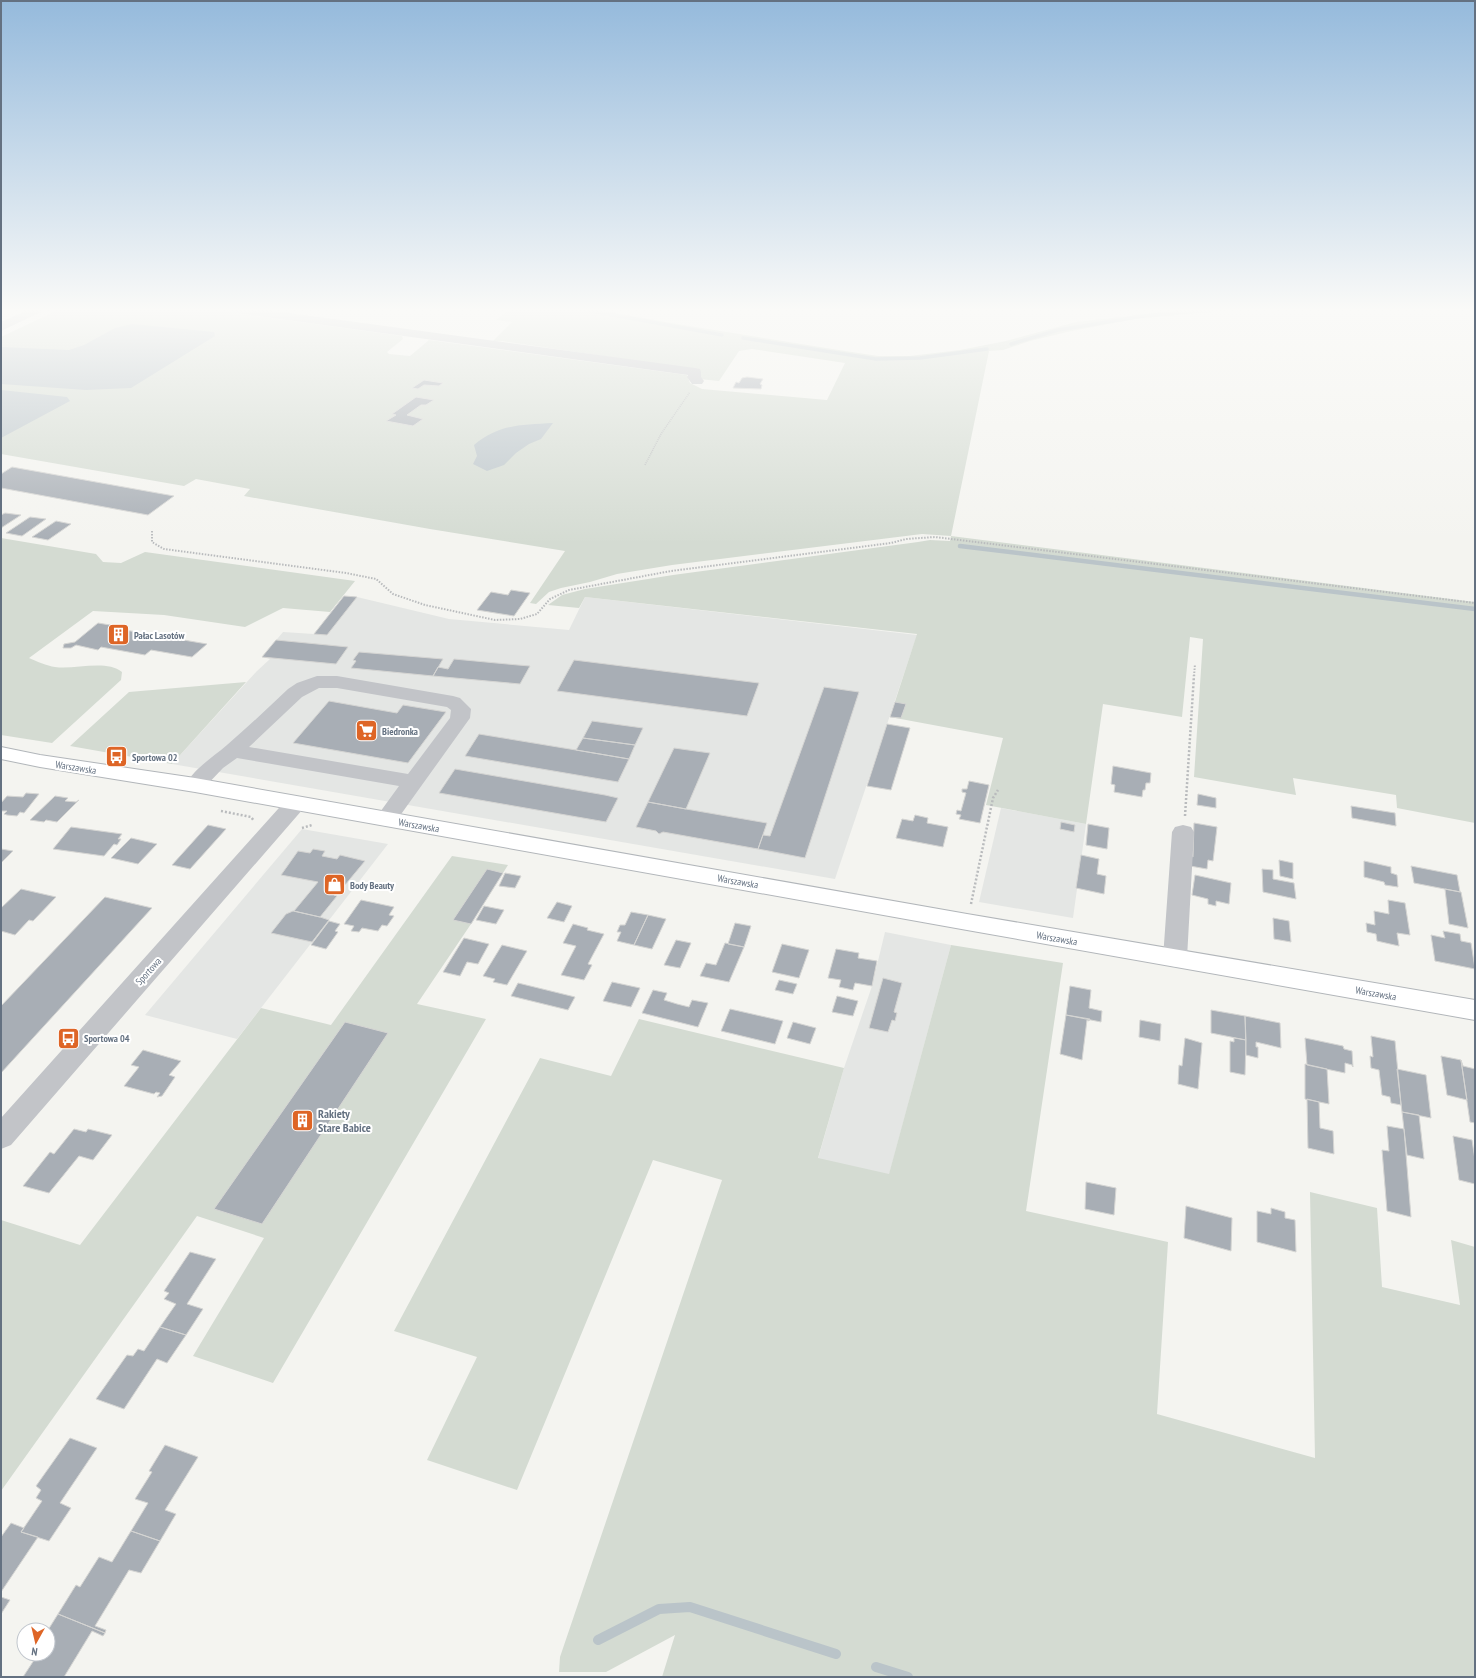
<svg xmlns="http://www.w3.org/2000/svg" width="1476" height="1678" viewBox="0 0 1476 1678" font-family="'PT Sans Narrow',sans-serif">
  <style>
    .built { fill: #e4e6e4 }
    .green { fill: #d4dbd2 }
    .water { fill: #bac4c9 }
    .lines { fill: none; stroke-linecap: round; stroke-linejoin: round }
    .stream-far2 { stroke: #bac4c9; stroke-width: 3.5 }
    .stream-far1 { stroke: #bac4c9; stroke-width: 4.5 }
    .stream { stroke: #bac4c9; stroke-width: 10 }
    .building { fill: #a8aeb5; stroke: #d5d5d3 }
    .major-casing { stroke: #b2b6ba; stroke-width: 2 }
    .path-far2 { stroke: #b9bbbd; stroke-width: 1.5; stroke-dasharray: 1 1; stroke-linecap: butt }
    .path-far1 { stroke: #b9bbbd; stroke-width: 2; stroke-dasharray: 1.5 1.5; stroke-linecap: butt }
    .path { stroke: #b9bbbd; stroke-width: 2.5; stroke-dasharray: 2 2; stroke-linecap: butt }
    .minor { fill: #c2c4c8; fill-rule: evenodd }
    .major { fill: #fff; fill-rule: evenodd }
    .labels { text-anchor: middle; stroke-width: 4; stroke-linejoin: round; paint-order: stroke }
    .poi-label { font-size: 10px; font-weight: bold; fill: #647181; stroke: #fff; text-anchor: start }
    .street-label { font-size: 10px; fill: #647181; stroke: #fff }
    .near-poi-label { font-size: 12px; font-weight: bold; fill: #647181; stroke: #fff; text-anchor: start }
  </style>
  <rect width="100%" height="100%" fill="#f4f4f0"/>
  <path class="built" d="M344 596 357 597 449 619 569 630 585 597 917 635 835 879 172 764 257 671 270 659 262 657 283 632 314 634Z
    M1001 808 1086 824 1073 918 979 902Z
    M302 829 388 844 237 1039 145 1015Z
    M885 932 951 945 889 1175 818 1159 844 1068 872 986Z"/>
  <path class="green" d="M60 309H205L402 336 403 339 387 352 389 354 410 356 429 340 687 375 690 383 702 389 827 400 845 363 752 349 739 351 719 381 699 379V370L502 341H493L512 322 496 320 511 309H594L671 323 845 351 878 356H910L960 350 1006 341 1076 322 1190 309H1244L1134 319 1067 332 1030 341 1003 350 989 351 951 536 1475 602V823L1397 808 1396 795 1293 778 1296 795 1194 777 1203 639 1190 637 1182 717 1103 704 1086 824 986 805 1003 738 890 717 917 634 585 597 579 608 548 605 562 595 585 589 673 575 918 542 930 540 950 541 951 536 922 534 672 565 617 574 590 582 561 588 549 592 536 604 530 603 565 551 430 529 244 496 250 489 196 479 184 486 1 454V337Z
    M1 538 96 554 103 562 121 563 145 552 355 581 330 612 283 608 245 627 164 615 93 611 29 658C36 661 47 666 55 667 74 670 106 659 122 672L121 680 52 743 1 735Z
    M246 682 172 764 70 746 129 692Z
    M452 856 508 865 471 924 417 1004 486 1019 273 1383 193 1356 264 1238 197 1216 1 1491V1220L80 1245 261 1008 331 1025Z
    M951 945 1063 963 1026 1211 1168 1242 1157 1414 1315 1458 1310 1192 1377 1208 1382 1287 1460 1305 1451 1240 1475 1247V1677H662L675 1635 606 1672H559L560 1657 722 1180 653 1160 517 1490 427 1460 477 1357 394 1331 540 1058 611 1076 639 1019 844 1068 818 1158 889 1174Z"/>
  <path class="water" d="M132 324 214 332 215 336 131 388 86 390 1 384V347L69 350 84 345 115 328Z
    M1 390 67 397 70 401 1 438Z
    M553 423 541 439 529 444 516 453 504 465 487 471 473 464 477 456 474 445C499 424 521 425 553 423Z"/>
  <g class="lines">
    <path class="stream-far2" d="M580 309 722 335
      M743 338 876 359 920 358 987 349
      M1011 344 1058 330 1143 316 1219 309"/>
    <path class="stream-far1" d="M960 546 1475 609"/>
    <path class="stream" d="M598 1640 659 1609 690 1607 836 1654
      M876 1667 908 1677"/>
  </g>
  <path class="building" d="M747 377 763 379 760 384 762 385 761 389 733 388 736 382 739 383 742 378Z
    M424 380 443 383 439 386 424 385 418 389 412 388Z
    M416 397 434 400 426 405H421L407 415 423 419 413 426 386 421 396 415 392 414Z
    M12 467 174 496 148 515 1 488V474Z
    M5 513 21 515 1 528V515Z
    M30 517 46 519 22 536 6 533Z
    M56 521 71 524 48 540 32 537Z
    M511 590 530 593 514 616 477 610 491 592 508 595Z
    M344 596 357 597 327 635 314 634Z
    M98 623 116 626 113 628 207 644 192 657 151 650 145 655 101 647 98 650 76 645 71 648H63L64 644 75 642Z
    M276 640 307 643 348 647 336 664 262 657Z
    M359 652 443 659 433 676 351 668 356 661 353 660Z
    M454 659 518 665 530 666 520 684 433 676 438 667 448 669Z
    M574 660 759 683 747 716 557 691Z
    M824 687 859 692 805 858 758 849 763 835 770 836Z
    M329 701 397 713 403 705 446 712 408 763 293 743Z
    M895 702 906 704 901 718 890 717Z
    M592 721 643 728 635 745 583 738Z
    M887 724 910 728 891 790 867 786Z
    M479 734 576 750 629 759 618 782 465 756Z
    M583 738 635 745 629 759 576 750Z
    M674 748 710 753 686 809 648 802Z
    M1113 766 1151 773 1150 783H1146L1145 790H1143L1142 797 1114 792 1115 785 1111 784Z
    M455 769 605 795 618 798 606 822 439 793Z
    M969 781 989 785 980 823 959 819 961 815 956 814 957 810 961 811 966 793 962 792V789H967Z
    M26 793 39 794 24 813 20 812 17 816 7 815 4 814 7 811H1V803L7 796 23 797Z
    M1198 794 1216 798V808L1197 805Z
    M55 796 68 798 65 801 76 802 79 800 57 822 46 820 44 822 30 820Z
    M648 802 686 809 767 823 758 849 663 832 659 834 656 831 636 827Z
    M1351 806 1395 813 1396 826 1352 818Z
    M915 815 928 818 927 823 948 827 943 847 896 838 902 819 913 821Z
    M1061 822 1075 825 1074 832 1060 829Z
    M1194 823 1217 827 1213 861 1208 860 1207 869 1190 866 1191 856 1193 857Z
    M1088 824 1109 828 1107 849 1086 845Z
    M208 825 226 829 190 869 172 865Z
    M71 827 122 834 118 839H121L117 845 114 844 104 856 53 849Z
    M131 838 157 844 138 864 111 858Z
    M1 849 13 851 1 863Z
    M313 849 325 851 322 856 337 859 340 855 365 861 345 885 343 884 334 895 337 896 320 917 294 911 318 882 281 875 298 851 310 853Z
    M1081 855 1099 859 1097 874 1106 876 1104 894 1076 888Z
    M1279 860 1293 863V879L1280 876Z
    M1364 861 1391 867V873L1397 875 1398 887 1385 885 1384 882 1364 877Z
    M1411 866 1457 875 1460 892 1414 883Z
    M487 869 503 873 471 924 453 920Z
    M1262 869 1273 870V879L1294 883 1296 899 1263 892Z
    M505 873 521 876 515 888 499 886Z
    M1195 875 1231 883 1229 904 1216 901V906L1208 904V899L1192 895Z
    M21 889 56 897 33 921 29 920 15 935 1 931V908Z
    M1445 889 1461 892 1468 928 1449 924Z
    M105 897 152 908 1 1073V1006Z
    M361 900 394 907 389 915 394 916 387 926 382 925 378 931 362 928 359 932 351 931 354 926 344 924Z
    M1388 900 1405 903 1410 935 1397 933 1399 946 1377 941 1376 934 1367 932 1366 923 1375 925 1374 911 1389 914Z
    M557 902 572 906 564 922 547 918Z
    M484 906 504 910 496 924 476 920Z
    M293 911 320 917 329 920 312 942 271 933 286 914Z
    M631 912 648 915 634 945 617 941 621 932H617L620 925H625Z
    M648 915 666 919 652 949 634 945Z
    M1273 918 1289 921 1291 942 1274 939Z
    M329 921 340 924 335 931 338 932 326 949 311 945Z
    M735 923 751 926 744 947 728 944Z
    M573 924 588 928 587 930 604 934 588 964 592 965 584 980 561 975 576 946 563 943Z
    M1443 931 1460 934 1461 941 1471 943 1475 969 1435 961 1431 935 1445 938Z
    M464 938 489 944 478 964 467 962 460 976 443 972Z
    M676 940 691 943 680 968 664 965Z
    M725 943 744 947 729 982 700 976 706 963 716 965Z
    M782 944 809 950 799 978 772 972Z
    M502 945 527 951 507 985 493 982 495 979 483 976Z
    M836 949 859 953 858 958 877 961 872 986 855 983 853 990 839 987 841 980 828 978Z
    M883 978 902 983 894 1012 897 1013 895 1021 892 1020 888 1032 869 1028Z
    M779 980 797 984 793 994 775 990Z
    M612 982 640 988 631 1007 603 1001Z
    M518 983 575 997 568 1010 511 996Z
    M1070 986 1091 990 1089 1008 1102 1011 1101 1022 1066 1015Z
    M653 990 667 993 664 1000 677 1004 689 1007 692 1000 708 1003 698 1027 642 1013Z
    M837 996 858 1001 853 1016 832 1012Z
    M730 1009 783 1021 775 1044 721 1031Z
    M1211 1010 1245 1016 1246 1040 1211 1033Z
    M1066 1015 1090 1019 1089 1021 1087 1020 1082 1060 1060 1054Z
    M1245 1016 1280 1023 1281 1048 1256 1042V1047H1258V1058L1246 1055Z
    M1140 1020 1161 1024 1160 1041 1139 1037Z
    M345 1022 388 1033 262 1224 214 1209Z
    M793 1022 816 1028 810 1044 787 1038Z
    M1371 1036 1395 1041 1401 1105 1391 1103 1390 1097 1382 1095 1379 1070 1371 1068 1370 1056 1373 1057Z
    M1185 1038 1202 1043 1198 1089 1178 1084 1179 1065 1182 1066Z
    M1234 1038 1246 1040 1245 1075 1230 1072V1041L1234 1042Z
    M1305 1038 1343 1046 1344 1049 1352 1051 1353 1067 1352 1065 1345 1063V1073L1307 1065Z
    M143 1050 181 1061 169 1075 175 1077 162 1096 157 1097 160 1093 156 1092 154 1094 124 1086 139 1067 131 1065Z
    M1441 1056 1461 1060 1467 1100 1447 1095Z
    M1461 1060 1463 1066 1475 1069V1123L1470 1122Z
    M1305 1064 1327 1069 1329 1104 1305 1099Z
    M1397 1069 1426 1075 1431 1118 1402 1112Z
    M1307 1099 1319 1102 1320 1128 1333 1131 1334 1154 1308 1148Z
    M1402 1112 1419 1115 1424 1159 1407 1155Z
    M1387 1126 1404 1129 1411 1217 1387 1211 1382 1150 1389 1151Z
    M74 1129 86 1132 88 1129 112 1135 93 1160 79 1156 49 1193 23 1186 50 1152 54 1154Z
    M1453 1136 1472 1140 1475 1160V1184L1459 1180Z
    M1086 1182 1116 1188 1114 1215 1085 1209Z
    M1186 1206 1232 1218 1231 1251 1184 1238Z
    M1271 1208 1285 1212V1218L1295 1220 1296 1252 1257 1242V1211L1271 1214Z
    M190 1252 216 1259 187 1304 203 1309 186 1335 160 1327 176 1304 164 1299 169 1293 164 1291Z
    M160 1327 186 1335 167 1363 157 1359 124 1409 96 1399 127 1355 133 1356 138 1349 144 1351Z
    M70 1438 97 1448 60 1503 71 1508 49 1541 21 1532 42 1501 36 1498 41 1490 36 1486Z
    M165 1445 198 1457 165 1510 176 1514 160 1541 131 1531 148 1503 135 1499 152 1472 149 1471Z
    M11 1523 24 1528 21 1532 38 1537 1 1592V1537Z
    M131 1531 160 1541 141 1573 129 1570 95 1626 106 1630 105 1633 58 1614 76 1585 80 1587 99 1557 112 1562Z
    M1 1597 10 1600 1 1614Z
    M58 1614 105 1633 103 1636 92 1631 64 1677H23L38 1654H48V1630Z"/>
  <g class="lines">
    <defs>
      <path id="major" d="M1 747 40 755 195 778 967 914 1475 1000V1020L967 930 195 792 40 767 1 759Z"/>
    </defs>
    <use href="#major" class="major-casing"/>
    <path class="path-far2" d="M214 309 220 310
      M645 465 661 434 690 392"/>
    <path class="path-far1" d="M152 531V542L164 549 346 573 376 579 393 594 425 605 495 620 520 619 537 614 550 599 569 590 671 571 891 543 906 539 935 537 1475 603
      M1194 676 1195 664"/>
    <path class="path" d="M221 811 251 817 254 821
      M1185 816 1194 675
      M302 828 312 825
      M971 904 993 798 998 790"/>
    <path class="minor" d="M30 309H45L43 311 1 331V322Z
      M230 309H260L695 368 700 369 701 372V377L704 381 702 384H692L687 377 688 375 236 313 232 311Z
      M317 676H337L453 696 460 698 471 709 470 718 394 824 386 826 378 824 375 819 399 786 237 758 223 768 202 790 195 792 188 790 185 785C196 767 212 758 227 745 248 727 268 708 288 689L297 683ZM319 688H337L447 707 451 710 450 718 408 774 249 747 302 697Z
      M295 797 303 799 306 804 303 809 11 1145 1 1149V1118L287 799Z
      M1183 825 1191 827 1194 832 1187 958 1184 964 1175 967 1166 964 1163 958 1172 832 1175 827Z"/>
    <use href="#major" class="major"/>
  </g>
  <linearGradient id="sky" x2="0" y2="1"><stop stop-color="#95badc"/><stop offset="0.57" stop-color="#fafaf8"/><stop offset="1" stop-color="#fafaf8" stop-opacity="0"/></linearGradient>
  <rect width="1476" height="544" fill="url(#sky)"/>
  <defs>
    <symbol id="building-square" viewBox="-11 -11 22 22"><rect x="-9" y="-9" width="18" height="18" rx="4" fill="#de6526" stroke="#fff"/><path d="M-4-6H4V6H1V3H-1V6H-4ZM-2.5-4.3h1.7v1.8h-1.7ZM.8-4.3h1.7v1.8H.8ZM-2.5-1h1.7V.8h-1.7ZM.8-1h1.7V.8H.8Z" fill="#fff"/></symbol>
    <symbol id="supermarket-square" viewBox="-11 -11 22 22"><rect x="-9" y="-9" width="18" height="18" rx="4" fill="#de6526" stroke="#fff"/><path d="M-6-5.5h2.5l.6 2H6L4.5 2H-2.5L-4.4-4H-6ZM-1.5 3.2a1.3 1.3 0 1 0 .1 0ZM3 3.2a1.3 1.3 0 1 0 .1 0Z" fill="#fff"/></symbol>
    <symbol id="bus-square" viewBox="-11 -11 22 22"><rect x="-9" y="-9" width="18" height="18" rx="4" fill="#de6526" stroke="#fff"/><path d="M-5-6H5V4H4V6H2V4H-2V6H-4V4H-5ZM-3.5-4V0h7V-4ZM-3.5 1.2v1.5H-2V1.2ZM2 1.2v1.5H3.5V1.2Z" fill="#fff"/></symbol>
    <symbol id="shop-square" viewBox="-11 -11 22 22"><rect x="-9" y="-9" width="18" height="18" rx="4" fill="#de6526" stroke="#fff"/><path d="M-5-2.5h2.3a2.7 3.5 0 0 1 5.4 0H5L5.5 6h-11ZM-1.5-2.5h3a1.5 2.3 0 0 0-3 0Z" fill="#fff"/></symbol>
  </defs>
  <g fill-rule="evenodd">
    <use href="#building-square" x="106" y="622" width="25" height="25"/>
    <use href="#supermarket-square" x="354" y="718" width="25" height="25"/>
    <use href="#bus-square" x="104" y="744" width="25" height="25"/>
    <use href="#shop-square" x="322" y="872" width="25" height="25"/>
    <use href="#bus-square" x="56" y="1026" width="25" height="25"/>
    <use href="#building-square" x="290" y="1108" width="25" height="25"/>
  </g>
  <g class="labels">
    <g class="poi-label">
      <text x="134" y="639">Pałac Lasotów</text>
      <text x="382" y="735">Biedronka</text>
      <text x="132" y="761">Sportowa 02</text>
      <text x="350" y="889">Body Beauty</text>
      <text x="84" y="1042">Sportowa 04</text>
    </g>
    <g class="street-label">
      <text transform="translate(76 767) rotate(9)" y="4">Warszawska</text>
      <text transform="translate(419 825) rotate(10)" y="4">Warszawska</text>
      <text transform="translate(738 881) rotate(10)" y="4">Warszawska</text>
      <text transform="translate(1057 938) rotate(10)" y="4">Warszawska</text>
      <text transform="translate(148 971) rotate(-48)" y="4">Sportowa</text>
      <text transform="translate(1376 993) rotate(10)" y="4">Warszawska</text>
    </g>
    <g class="near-poi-label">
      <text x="318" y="1118">Rakiety<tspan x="318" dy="14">Stare Babice</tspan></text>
    </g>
  </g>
  <rect width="1476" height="1678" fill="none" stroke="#647181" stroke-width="4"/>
  <g transform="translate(36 1642) rotate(188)"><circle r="19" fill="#ffffff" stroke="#c1c6cd"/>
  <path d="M0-3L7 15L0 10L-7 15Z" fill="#de6526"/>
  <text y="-6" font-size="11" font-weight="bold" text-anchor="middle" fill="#647181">N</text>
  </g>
</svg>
